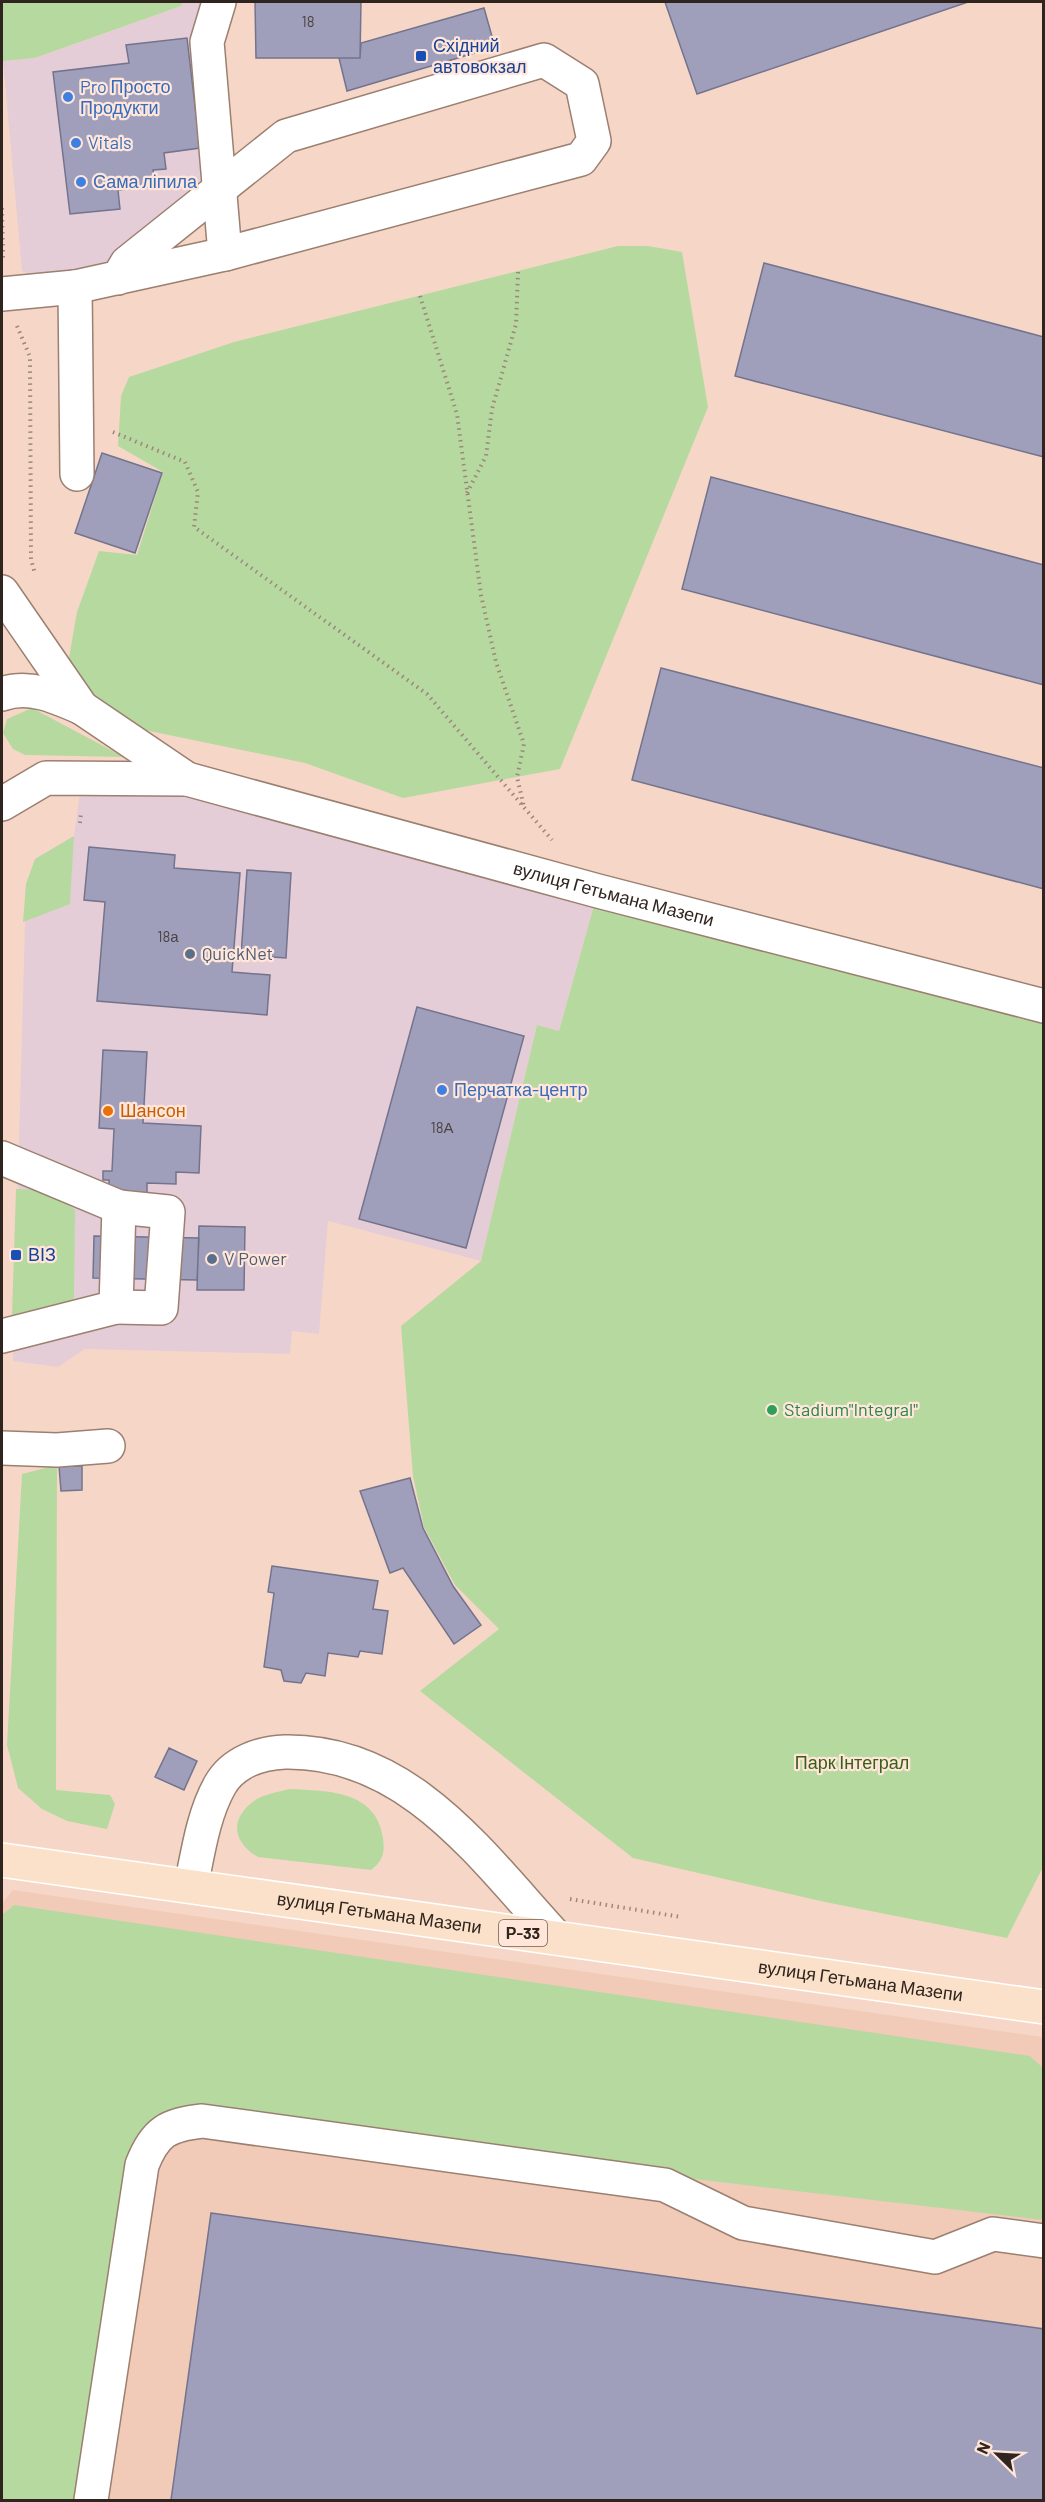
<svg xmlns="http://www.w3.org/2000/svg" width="1045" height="2502" viewBox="0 0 1045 2502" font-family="Barlow,sans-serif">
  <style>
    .commercial { fill: #e5cdd8 }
    .built { fill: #f1cbb7 }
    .green { fill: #b6d9a0 }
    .building { fill: #a09fbb; stroke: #74738d; stroke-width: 1.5 }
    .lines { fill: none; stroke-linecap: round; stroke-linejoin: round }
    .minor-casing { stroke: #9b7f70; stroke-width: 36 }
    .major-casing { stroke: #fff; stroke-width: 36 }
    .path { stroke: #9d877b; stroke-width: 4; stroke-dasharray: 1.5 4.5; stroke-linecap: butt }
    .minor { stroke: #fff; stroke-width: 33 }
    .major { stroke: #fbe1ca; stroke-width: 33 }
    .transit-dot { fill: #1a4fb4; stroke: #ffe6d9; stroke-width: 2 }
    .shop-dot { fill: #3f7fe0; stroke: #ffe6d9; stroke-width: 2 }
    .service-dot { fill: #5c6f8a; stroke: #ffe6d9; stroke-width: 2 }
    .food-dot { fill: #e8710a; stroke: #ffe6d9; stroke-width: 2 }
    .leisure-dot { fill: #2e9e5b; stroke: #ffe6d9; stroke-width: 2 }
    .labels { text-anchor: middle; stroke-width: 4.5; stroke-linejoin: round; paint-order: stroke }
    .number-label { font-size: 15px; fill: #4c4345 }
    .shield { fill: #ffe6d9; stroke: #6e5e56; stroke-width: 1.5 }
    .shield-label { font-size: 16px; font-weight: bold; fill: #30241e }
    .transit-label { font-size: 18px; fill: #164399; stroke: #ffe6d9; text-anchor: start }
    .shop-label { font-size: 18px; fill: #366cbe; stroke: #ffe6d9; text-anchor: start }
    .street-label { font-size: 18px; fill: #30241e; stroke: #ffe6d9 }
    .service-label { font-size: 18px; fill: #4e5e75; stroke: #ffe6d9; text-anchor: start }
    .food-label { font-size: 18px; fill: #c56008; stroke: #ffe6d9; text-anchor: start }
    .leisure-label { font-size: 18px; fill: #27864d; stroke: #ffe6d9; text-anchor: start }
    .park-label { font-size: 18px; fill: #386016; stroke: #ffe6d9 }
  </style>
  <rect width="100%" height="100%" fill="#f6d7c7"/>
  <path class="commercial" d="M183 2H219L220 191 127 263 40 277 22 271 3 61 36 58 181 6Z
    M82 778 187 779 598 891 559 1031 537 1025 481 1261 328 1221 319 1334 292 1331 290 1354 85 1349 58 1367 13 1361 26 884 35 859 74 836Z"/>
  <path class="built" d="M13 1890 1043 2037V2500H2V1903Z"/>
  <path class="green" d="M2 2H183L181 6 35 58 3 61Z
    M618 246H648L682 252 708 407 560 769 403 798 305 763 130 727 67 669 77 612 99 551 137 555 163 472 118 446 121 396 129 377 234 342Z
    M32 708 124 757 25 755 13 749 3 733 7 719Z
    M74 836 70 904 23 922 26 884 35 859Z
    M598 891 1043 1006 1044 1865 1007 1938 825 1902 633 1858 420 1691 499 1629 455 1585 424 1527 413 1476 401 1326 481 1261 537 1025 559 1031Z
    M16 1189 53 1190 75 1210 74 1298 50 1318 12 1315Z
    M57 1465 56 1790 110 1795 115 1804 107 1829 67 1821 42 1809 18 1788 7 1745 22 1474Z
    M290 1789C328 1791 376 1790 383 1838 385 1853 383 1861 371 1870L258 1857C234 1843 228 1820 254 1801 264 1794 278 1792 290 1789Z
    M14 1905 1030 2056 1043 2068V2220L202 2121 163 2131 91 2500H2V1915Z"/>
  <path class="building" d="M255 2H361L360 58H256Z
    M665 2H968L697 94Z
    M484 8 495 47 347 91 339 58H360L361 43Z
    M187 38 200 148 164 153 166 169 153 170 155 186 118 190 120 209 70 214 53 72 129 63 126 45Z
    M764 263 1044 337V457L735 376Z
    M102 453 162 473 135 553 75 533Z
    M711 477 1044 565V685L682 589Z
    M661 668 1044 768V889L632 780Z
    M89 847 175 855 174 868 240 873 232 972 270 975 267 1015 97 1001 105 902 84 900Z
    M247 870 291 873 286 958 241 955Z
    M417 1007 524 1036 466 1248 359 1219Z
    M103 1050 147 1052 143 1123 201 1126 199 1173 176 1172V1184L147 1183V1193L109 1192V1180H103V1171H112L114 1129 99 1128Z
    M199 1226 245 1227 244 1290H197Z
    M94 1236 199 1238 197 1280 93 1278Z
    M59 1466H82V1490L61 1491Z
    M410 1478 423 1528 453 1586 481 1625 454 1644 403 1568 390 1573 360 1491Z
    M272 1566 378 1581 373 1609 388 1611 382 1654 360 1651 358 1657 328 1653 325 1676 306 1673 301 1683 284 1681 281 1670 264 1667 274 1593 268 1592Z
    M169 1748 197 1761 184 1790 155 1777Z
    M211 2213 1044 2329V2500H171Z"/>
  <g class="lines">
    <defs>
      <g id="minor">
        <path d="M219 2 207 42 225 254"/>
        <path d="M75 287 77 474"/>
        <path d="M2 294 75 287 225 254 581 159 594 141 582 84 544 60 286 136 127 263 118 278"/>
        <path d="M2 592 82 708 187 779"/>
        <path d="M2 694C29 684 57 697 82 708"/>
        <path id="s1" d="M2 804 46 778 187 779 598 891 1044 1006"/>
        <path d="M2 1158 119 1207 116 1307 2 1336"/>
        <path d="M116 1307 161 1308 168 1212 119 1207"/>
        <path d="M2 1448 57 1450 108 1446"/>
        <path d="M191 1886C198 1853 203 1815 220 1785 233 1762 260 1753 285 1752 409 1750 482 1857 557 1938"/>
        <path d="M91 2500 142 2165C155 2132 167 2125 202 2121L665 2185 743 2223 935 2257 993 2234 1044 2241"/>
      </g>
      <g id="major">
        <path id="s2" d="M2 1860 1044 2007"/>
      </g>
    </defs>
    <use href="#minor" class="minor-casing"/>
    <use href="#major" class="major-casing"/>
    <path class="path" d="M2 208 3 258
      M420 296 457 414 481 595 496 662 524 744 517 777 524 807
      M17 326 30 357 31 559 35 574
      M113 432 185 462 198 492 194 527 427 694 552 840
      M467 493 486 456 492 409 516 324 518 272
      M80 823 81 813
      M570 1899 681 1917"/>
    <use href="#minor" class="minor"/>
    <use href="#major" class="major"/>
  </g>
  <g class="transit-dot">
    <rect x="415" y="50" width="12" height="12" rx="3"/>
    <rect x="10" y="1249" width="12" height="12" rx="3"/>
  </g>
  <g class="shop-dot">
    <circle cx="68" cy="97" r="6"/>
    <circle cx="76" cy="143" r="6"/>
    <circle cx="81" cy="182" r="6"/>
    <circle cx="442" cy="1090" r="6"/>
  </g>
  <g class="service-dot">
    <circle cx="190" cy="954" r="6"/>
    <circle cx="212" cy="1259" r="6"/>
  </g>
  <circle class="food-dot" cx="108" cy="1111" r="6"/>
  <circle class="leisure-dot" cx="772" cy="1410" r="6"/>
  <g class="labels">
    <g class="number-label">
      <text x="308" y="27">18</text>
      <text x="168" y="942">18а</text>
      <text x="442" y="1133">18А</text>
    </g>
    <rect class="shield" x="499" y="1920" width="48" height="26" rx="4.5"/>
    <g class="shield-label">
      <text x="523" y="1939">Р-33</text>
    </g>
    <g class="transit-label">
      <text x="433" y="52">Східний<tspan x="433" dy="21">автовокзал</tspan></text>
      <text x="28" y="1261">ВІЗ</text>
    </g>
    <g class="shop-label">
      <text x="80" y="93">Pro Просто<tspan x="80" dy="21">Продукти</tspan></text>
      <text x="88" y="149">Vitals</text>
      <text x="93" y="188">Сама ліпила</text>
      <text x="454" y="1096">Перчатка-центр</text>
    </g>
    <g class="street-label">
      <text dy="6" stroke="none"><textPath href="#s1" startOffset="634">вулиця Гетьмана Мазепи</textPath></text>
      <text dy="6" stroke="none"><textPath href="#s2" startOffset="381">вулиця Гетьмана Мазепи</textPath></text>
      <text dy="6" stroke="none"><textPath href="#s2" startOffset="867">вулиця Гетьмана Мазепи</textPath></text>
    </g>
    <g class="service-label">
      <text x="202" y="960">QuickNet</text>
      <text x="224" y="1265">V Power</text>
    </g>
    <g class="food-label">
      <text x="120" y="1117">Шансон</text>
    </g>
    <g class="leisure-label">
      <text x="784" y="1416">Stadium"Integral"</text>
    </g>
    <g class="park-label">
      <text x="852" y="1769">Парк Інтеграл</text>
    </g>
  </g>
  <rect width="1045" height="2502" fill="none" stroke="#30241e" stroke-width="6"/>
  <g transform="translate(997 2454) rotate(294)" stroke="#ffe6d9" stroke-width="4.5" paint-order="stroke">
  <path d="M0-4.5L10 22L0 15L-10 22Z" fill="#30241e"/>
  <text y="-9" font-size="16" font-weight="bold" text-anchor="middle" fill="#30241e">N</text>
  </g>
</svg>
